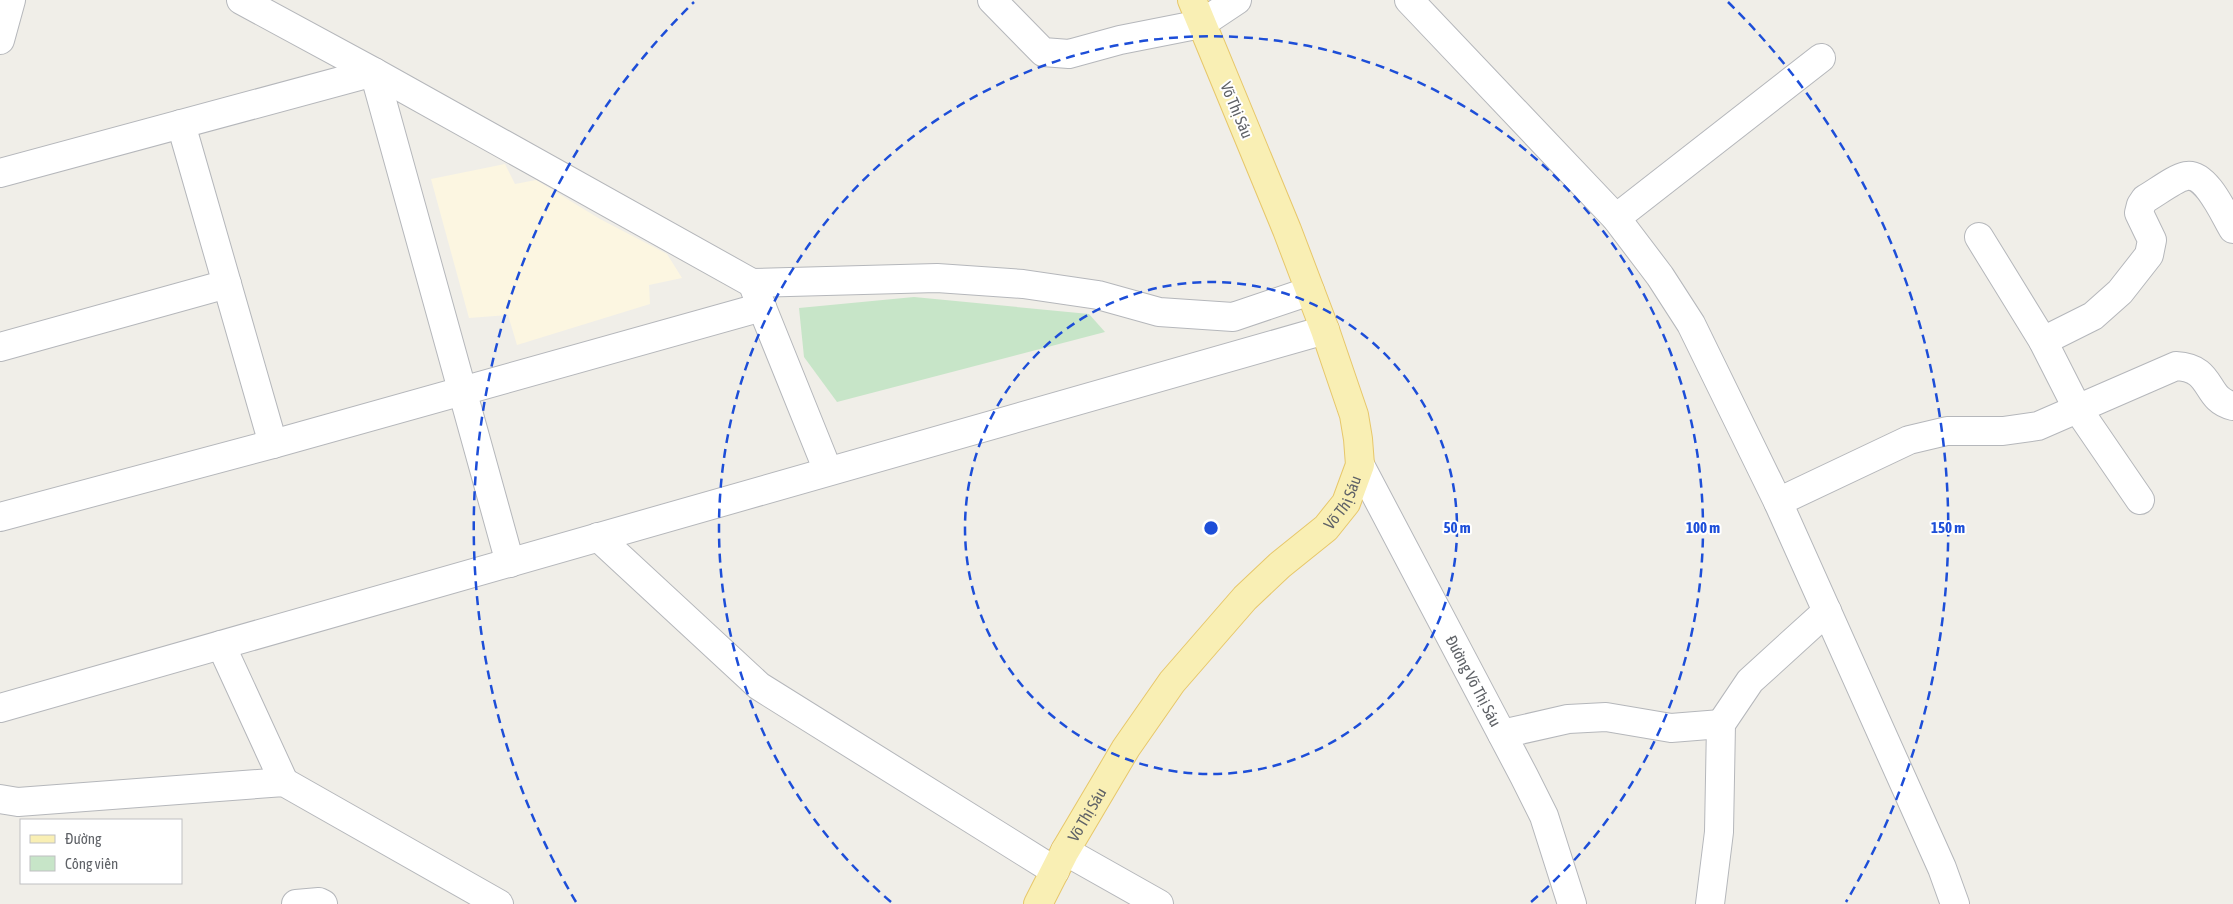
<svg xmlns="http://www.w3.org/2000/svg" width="2233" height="904" viewBox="0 0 2233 904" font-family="'Asap Condensed',sans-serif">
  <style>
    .commercial { fill: #fcf6e1 }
    .green { fill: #c7e5c8 }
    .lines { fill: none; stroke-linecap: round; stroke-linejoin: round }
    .minor-casing { stroke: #b5b7bb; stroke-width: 30 }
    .major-casing { stroke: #e7c76a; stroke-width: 30 }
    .minor { stroke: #fff; stroke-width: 28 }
    .major { stroke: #f9efb4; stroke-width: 28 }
    .ring { fill: none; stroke: #1d4ed8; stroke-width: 2.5; stroke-dasharray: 9 6 }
    .labels { text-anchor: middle; stroke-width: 4; stroke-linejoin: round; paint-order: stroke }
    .street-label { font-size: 16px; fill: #5f6267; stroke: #fff }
    .centre { fill: #1d4ed8; stroke: #fff; stroke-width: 2.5 }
    .ring-label { font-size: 15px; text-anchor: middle; font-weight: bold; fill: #1d4ed8; stroke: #fff; stroke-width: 4; stroke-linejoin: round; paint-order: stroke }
  </style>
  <rect width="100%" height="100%" fill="#f0eee8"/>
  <path class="commercial" d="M505 164 515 184 536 180 600 219 667 254 682 278 649 285 650 304 517 345 508 315 469 318 431 179Z"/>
  <path class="green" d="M914 297 1089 314 1105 332 837 402 804 357 799 308Z"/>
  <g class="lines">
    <defs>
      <g id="minor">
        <path d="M241 0 374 72 752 283 937 278 1023 284 1098 295 1159 312 1233 317 1310 291"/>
        <path d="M992 0 1043 52 1069 54 1120 40 1201 24 1237 0"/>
        <path d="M1409 0 1616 218 1660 276 1691 324 1778 502 1942 868 1955 904"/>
        <path d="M0 40 11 0"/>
        <path d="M181 124 273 444"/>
        <path d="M0 173 374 72 510 563"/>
        <path d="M1616 218 1821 58"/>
        <path d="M1979 237 2043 341"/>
        <path d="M755 290 828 471"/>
        <path d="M0 347 227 284"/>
        <path id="s1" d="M1360 465 1524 776 1544 816 1572 904"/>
        <path d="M2140 500 2077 408 2043 341 2093 316 2120 292 2149 255 2152 240 2139 213 2141 205 2145 199C2156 193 2175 178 2186 176 2206 172 2224 214 2233 229"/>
        <path d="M1778 502 1909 440 1947 431H2003L2038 426 2176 366C2215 368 2203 399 2233 406"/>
        <path d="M0 517 273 444 762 307"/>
        <path d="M598 537 759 686 1055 871"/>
        <path d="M221 645 284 782"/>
        <path d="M0 708 1325 330"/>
        <path d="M1502 734 1568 719 1606 717 1671 728 1721 724"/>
        <path d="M0 799 18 802 284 782 499 904"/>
        <path d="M1065 851 1159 904"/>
        <path d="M296 904 319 902 323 904"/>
        <path d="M1710 904 1719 832 1721 724 1750 681 1827 611"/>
      </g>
      <g id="major">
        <path id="s2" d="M1038 904 1065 851 1126 748 1172 682 1245 598 1280 565 1326 528 1346 503 1360 465 1358 439 1354 415 1325 330 1287 230 1192 0"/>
      </g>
    </defs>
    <use href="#minor" class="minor-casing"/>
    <use href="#major" class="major-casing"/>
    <use href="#minor" class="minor"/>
    <use href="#major" class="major"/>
  </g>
  <g class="ring">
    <circle cx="1211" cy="528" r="246"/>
    <path d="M891 902A492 492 0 1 1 1531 902"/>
    <path d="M576 902A737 737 0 0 1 694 2M1728 2A737 737 0 0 1 1846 902"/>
  </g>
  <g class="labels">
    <g class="street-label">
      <text transform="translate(1237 110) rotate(67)" y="6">Võ Thị Sáu</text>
      <text dy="6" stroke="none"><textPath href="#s2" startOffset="509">Võ Thị Sáu</textPath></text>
      <text dy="6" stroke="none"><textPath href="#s1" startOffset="244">Đường Võ Thị Sáu</textPath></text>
      <text dy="6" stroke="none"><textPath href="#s2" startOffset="102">Võ Thị Sáu</textPath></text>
    </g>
  </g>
  <circle cx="1211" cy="528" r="8" class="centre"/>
  <g class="ring-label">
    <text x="1457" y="533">50 m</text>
    <text x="1703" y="533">100 m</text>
    <text x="1948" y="533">150 m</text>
  </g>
  <rect x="20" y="819" width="162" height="65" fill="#ffffff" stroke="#bfc0c2"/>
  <rect x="30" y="835" width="25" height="8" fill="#f9efb4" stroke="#bfc0c2"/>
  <text x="65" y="844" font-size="15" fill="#5f6267">Đường</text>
  <rect x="30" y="856" width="25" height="15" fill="#c7e5c8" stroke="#bfc0c2"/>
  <text x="65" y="869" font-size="15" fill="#5f6267">Công viên</text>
</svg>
